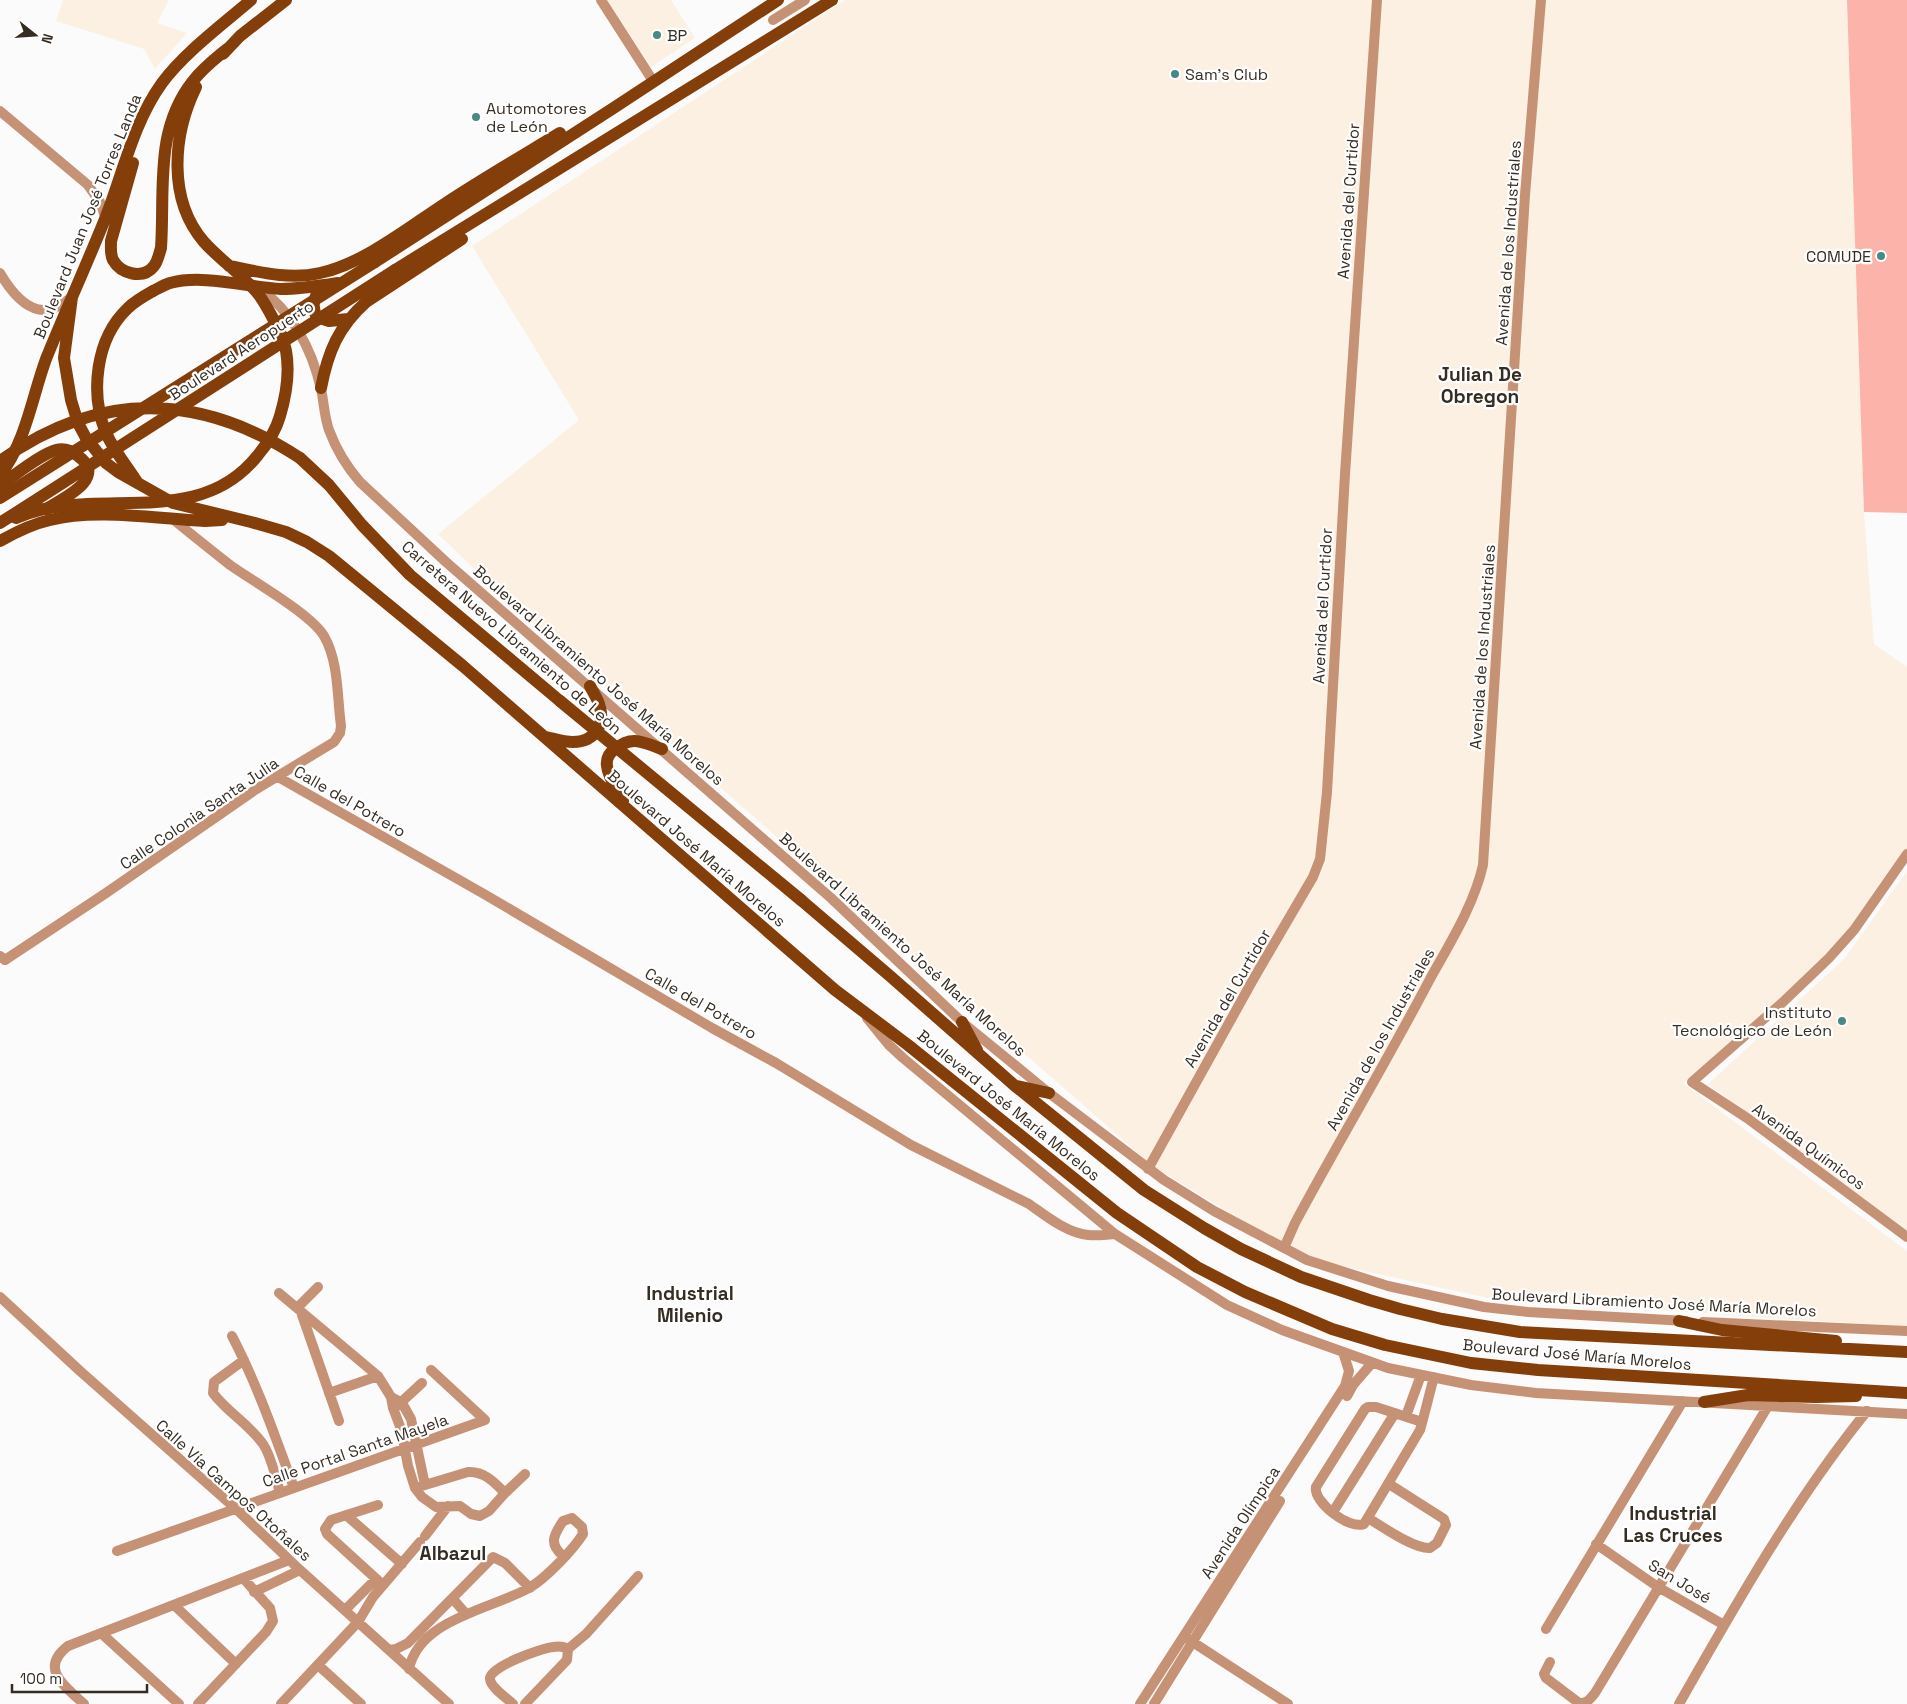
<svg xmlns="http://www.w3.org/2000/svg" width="1907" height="1704" viewBox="0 0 1907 1704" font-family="'Space Grotesk',sans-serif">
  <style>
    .built { fill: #fcf0e2 }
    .green { fill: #fcb4aa }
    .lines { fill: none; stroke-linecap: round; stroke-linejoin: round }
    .minor { stroke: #c59275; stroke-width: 10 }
    .major { stroke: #833e0a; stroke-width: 12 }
    .major-bridge { stroke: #833e0a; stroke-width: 12 }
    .poi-dot { fill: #458b83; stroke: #fff; stroke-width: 2 }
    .labels { text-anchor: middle; stroke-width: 4.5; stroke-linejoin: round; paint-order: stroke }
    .poi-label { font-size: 16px; fill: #362d22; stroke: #fff; text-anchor: start }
    .street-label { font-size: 16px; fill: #362d22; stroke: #fff }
    .quarter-label { font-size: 19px; font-weight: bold; fill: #362d22; stroke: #fff }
  </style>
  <rect width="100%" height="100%" fill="#fbfbfb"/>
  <path class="built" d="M63 0H169L157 23 187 33 155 69 144 49 56 21Z
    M607 0H671L695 38 651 67Z
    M845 0H1851L1857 107 1864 512 1874 644 1907 667V850L1836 950 1683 1083 1907 1251V1327L1493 1299 1304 1258 1153 1166 507 601 438 534 579 420 472 246Z
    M1907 871V1231L1708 1084 1844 959Z"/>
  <path class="green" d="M1847 0H1907V513L1864 512Z"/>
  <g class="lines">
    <path class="minor" d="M601 0 653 81
      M773 20 805 0
      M0 111 88 185 100 202 106 219
      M0 273C10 290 28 315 51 309 58 308 66 301 72 297
      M258 287C292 311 312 349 321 389 324 402 324 416 329 430 336 449 347 467 360 482L446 562 831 898 962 1022 1049 1093 1164 1180 1214 1211 1307 1260 1388 1286 1484 1307 1528 1312 1686 1321
      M278 777 484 894 712 1028 776 1063 911 1145 1029 1204C1046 1216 1067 1233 1088 1235 1097 1236 1106 1235 1115 1234
      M1907 854 1854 930 1829 958 1782 1003 1692 1082 1747 1118 1907 1237
      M0 956 5 960 106 893 255 790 334 742 340 733 341 726C337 697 339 662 324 636 311 614 254 582 230 565 211 550 192 535 174 520
      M867 1018 889 1045 903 1058 1115 1234 1227 1305 1282 1330 1388 1368 1471 1385 1536 1393 1907 1414
      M1148 1169 1254 978 1313 877 1320 859 1327 792 1345 474 1377 0
      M1284 1248 1295 1223C1339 1141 1387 1061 1430 979 1450 943 1474 905 1483 865L1525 195 1541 0
      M279 1293 378 1376 391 1397 393 1408 401 1429 408 1466 415 1488 422 1497 436 1507 460 1506 471 1514 480 1516 489 1511 505 1493 525 1474
      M0 1297 80 1371 235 1508 300 1570 449 1704
      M297 1308 318 1287
      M301 1312 339 1421
      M1703 1322 1907 1331
      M232 1336C257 1384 275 1436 294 1488
      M244 1360 214 1382 213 1393C227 1412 249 1424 263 1444 272 1457 275 1477 280 1492
      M329 1393 378 1376
      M1347 1396 1353 1385 1372 1363
      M391 1397 402 1403 411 1419 425 1485
      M397 1406 422 1383
      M1406 1416 1421 1375
      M1422 1422 1376 1407H1368L1365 1409 1316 1487C1313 1502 1349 1530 1364 1524L1420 1430C1425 1413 1429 1395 1434 1377
      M415 1488 468 1472C484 1471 494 1482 505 1493
      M378 1505 331 1520 325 1529 327 1534 383 1585
      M1333 1512 1395 1413
      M346 1515 402 1564
      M1368 1518C1383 1527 1414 1549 1430 1548L1437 1543 1446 1525 1444 1519 1389 1484
      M425 1536 448 1506
      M1596 1544 1658 1587 1724 1625
      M117 1551 485 1420 431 1370
      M254 1592 300 1570
      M453 1599 466 1614
      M174 1605 236 1664
      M345 1610 376 1579
      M1546 1629 1683 1401
      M101 1633 179 1704
      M1188 1639 1288 1704
      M568 1649 586 1634 638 1576
      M390 1650 396 1649 408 1643 493 1557 505 1563 530 1588
      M1550 1662 1544 1674 1546 1678 1579 1703C1587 1704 1591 1698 1595 1693L1768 1406
      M318 1665 361 1704
      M409 1669C419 1619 492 1609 529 1588 545 1579 573 1550 583 1534L582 1527 572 1518 563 1521C553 1536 549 1544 563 1556
      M84 1704C66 1687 38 1669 68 1646L289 1560
      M198 1704 266 1632 273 1621 270 1608 243 1578
      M281 1704 358 1622 373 1597 420 1542
      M513 1704C507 1698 491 1688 490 1679 488 1667 542 1648 553 1647 559 1646 563 1646 568 1649
      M525 1704 567 1660 568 1649
      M1140 1704 1345 1386 1349 1371 1343 1352
      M1154 1704 1280 1501
      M1679 1704C1736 1604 1794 1501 1867 1411"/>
    <path class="major" d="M223 54 240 36 286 0
      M196 87C173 134 167 199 204 242 221 261 243 275 259 295 267 306 273 319 280 331
      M133 163 111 241C111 248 110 254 113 260 121 274 143 280 154 266 158 261 159 254 161 248 165 190 154 130 193 81 203 68 215 59 227 49
      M375 262 612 109 778 0
      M229 266C259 272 290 280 320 273 363 264 409 227 446 203 484 178 522 156 560 133
      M395 270 832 0
      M318 292C313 301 312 308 317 317L329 321 348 319
      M72 297 64 358 71 400 78 423 86 438 106 463 118 472 173 503 251 522 286 532 307 542 329 556 463 666 835 990 908 1045 1117 1213 1197 1267 1245 1292 1332 1329 1385 1345 1471 1363 1538 1370 1907 1393
      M321 388C328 352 338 327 366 302L462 239
      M300 458 329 485 362 525 410 575 560 701
      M0 475C26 442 32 397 46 359 65 312 86 266 105 219 123 174 133 123 162 83 184 53 222 25 251 0
      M137 482C127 466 114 451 106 433 90 394 95 339 128 308 135 301 144 296 153 291
      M0 485C14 476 41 454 56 450 64 448 72 451 78 456 109 478 62 499 46 509
      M0 541C16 532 32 524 50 520 96 508 157 519 205 521L222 520
      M546 737C555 739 564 742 573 742 595 742 606 724 599 704 597 698 593 692 590 686
      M623 801C618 791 608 778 607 766 606 759 609 753 615 749 632 735 643 742 662 749
      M801 900 890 976 1014 1085 1144 1190 1204 1228 1241 1249 1301 1277 1369 1300 1400 1309 1442 1319 1520 1332 1907 1352
      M962 1022 977 1050
      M1017 1086 1049 1093
      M1679 1321 1722 1330 1836 1341
      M1704 1402 1748 1395 1816 1397 1856 1396"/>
    <path class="major-bridge" d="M153 291C159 288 164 285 170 283 203 274 247 287 281 289 300 289 319 286 338 283
      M0 461C99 390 199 392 300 458
      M0 498 375 262
      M16 518C95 483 197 533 258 455 268 443 276 430 280 416 288 389 292 360 281 334
      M0 523 395 270
      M560 701 801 900"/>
  </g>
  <g class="poi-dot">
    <circle cx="657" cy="35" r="5"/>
    <circle cx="1175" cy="74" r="5"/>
    <circle cx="476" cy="117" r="5"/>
    <circle cx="1881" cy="256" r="5"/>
    <circle cx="1842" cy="1021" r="5"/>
  </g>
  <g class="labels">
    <g class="poi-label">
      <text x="667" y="41">BP</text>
      <text x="1185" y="80">Sam's Club</text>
      <text x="486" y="114">Automotores<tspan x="486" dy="18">de León</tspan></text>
      <text x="1871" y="262" text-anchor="end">COMUDE</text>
      <text x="1832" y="1018" text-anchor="end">Instituto<tspan x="1832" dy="18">Tecnológico de León</tspan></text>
    </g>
    <g class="street-label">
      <text transform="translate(1348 201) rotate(-86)" y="6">Avenida del Curtidor</text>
      <text transform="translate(87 216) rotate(-68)" y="6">Boulevard Juan José Torres Landa</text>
      <text transform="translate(1508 243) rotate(-86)" y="6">Avenida de los Industriales</text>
      <text transform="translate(241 350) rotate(-33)" y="6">Boulevard Aeropuerto</text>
      <text transform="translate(1322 606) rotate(-87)" y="6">Avenida del Curtidor</text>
      <text transform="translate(512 637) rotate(41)" y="6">Carretera Nuevo Libramiento de León</text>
      <text transform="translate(1482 647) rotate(-86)" y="6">Avenida de los Industriales</text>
      <text transform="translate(599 675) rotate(41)" y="6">Boulevard Libramiento José María Morelos</text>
      <text transform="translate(350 801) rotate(30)" y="6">Calle del Potrero</text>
      <text transform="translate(199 813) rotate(-34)" y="6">Calle Colonia Santa Julia</text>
      <text transform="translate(697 848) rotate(41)" y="6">Boulevard José María Morelos</text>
      <text transform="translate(903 944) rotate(42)" y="6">Boulevard Libramiento José María Morelos</text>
      <text transform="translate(1227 998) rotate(-60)" y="6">Avenida del Curtidor</text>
      <text transform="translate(701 1003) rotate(30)" y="6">Calle del Potrero</text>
      <text transform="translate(1380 1039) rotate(-61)" y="6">Avenida de los Industriales</text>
      <text transform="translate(1009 1105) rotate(39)" y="6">Boulevard José María Morelos</text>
      <text transform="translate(1809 1146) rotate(36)" y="6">Avenida Químicos</text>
      <text transform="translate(1654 1302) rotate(3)" y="6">Boulevard Libramiento José María Morelos</text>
      <text transform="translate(1577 1354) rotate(5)" y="6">Boulevard José María Morelos</text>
      <text transform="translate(355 1450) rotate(-19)" y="6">Calle Portal Santa Mayela</text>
      <text transform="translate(234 1490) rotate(42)" y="6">Calle Vía Campos Otoñales</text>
      <text transform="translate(1240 1522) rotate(-57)" y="6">Avenida Olímpica</text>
      <text transform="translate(1680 1581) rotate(31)" y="6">San José</text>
    </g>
    <g class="quarter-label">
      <text x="1480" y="381">Julian De<tspan x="1480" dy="22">Obregon</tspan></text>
      <text x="690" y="1300">Industrial<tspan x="690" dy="22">Milenio</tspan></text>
      <text x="1673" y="1520">Industrial<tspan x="1673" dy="22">Las Cruces</tspan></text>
      <text x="453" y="1560">Albazul</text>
    </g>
  </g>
  <g transform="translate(35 35) rotate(107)" stroke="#ffffff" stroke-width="4" paint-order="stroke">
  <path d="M0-4L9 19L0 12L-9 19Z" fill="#362d22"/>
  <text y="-8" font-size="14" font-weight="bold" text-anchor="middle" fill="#362d22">N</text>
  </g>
  <path d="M12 1684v8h135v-8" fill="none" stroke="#362d22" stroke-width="2.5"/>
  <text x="20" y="1684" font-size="15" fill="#362d22" stroke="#ffffff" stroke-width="4" paint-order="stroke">100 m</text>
</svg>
